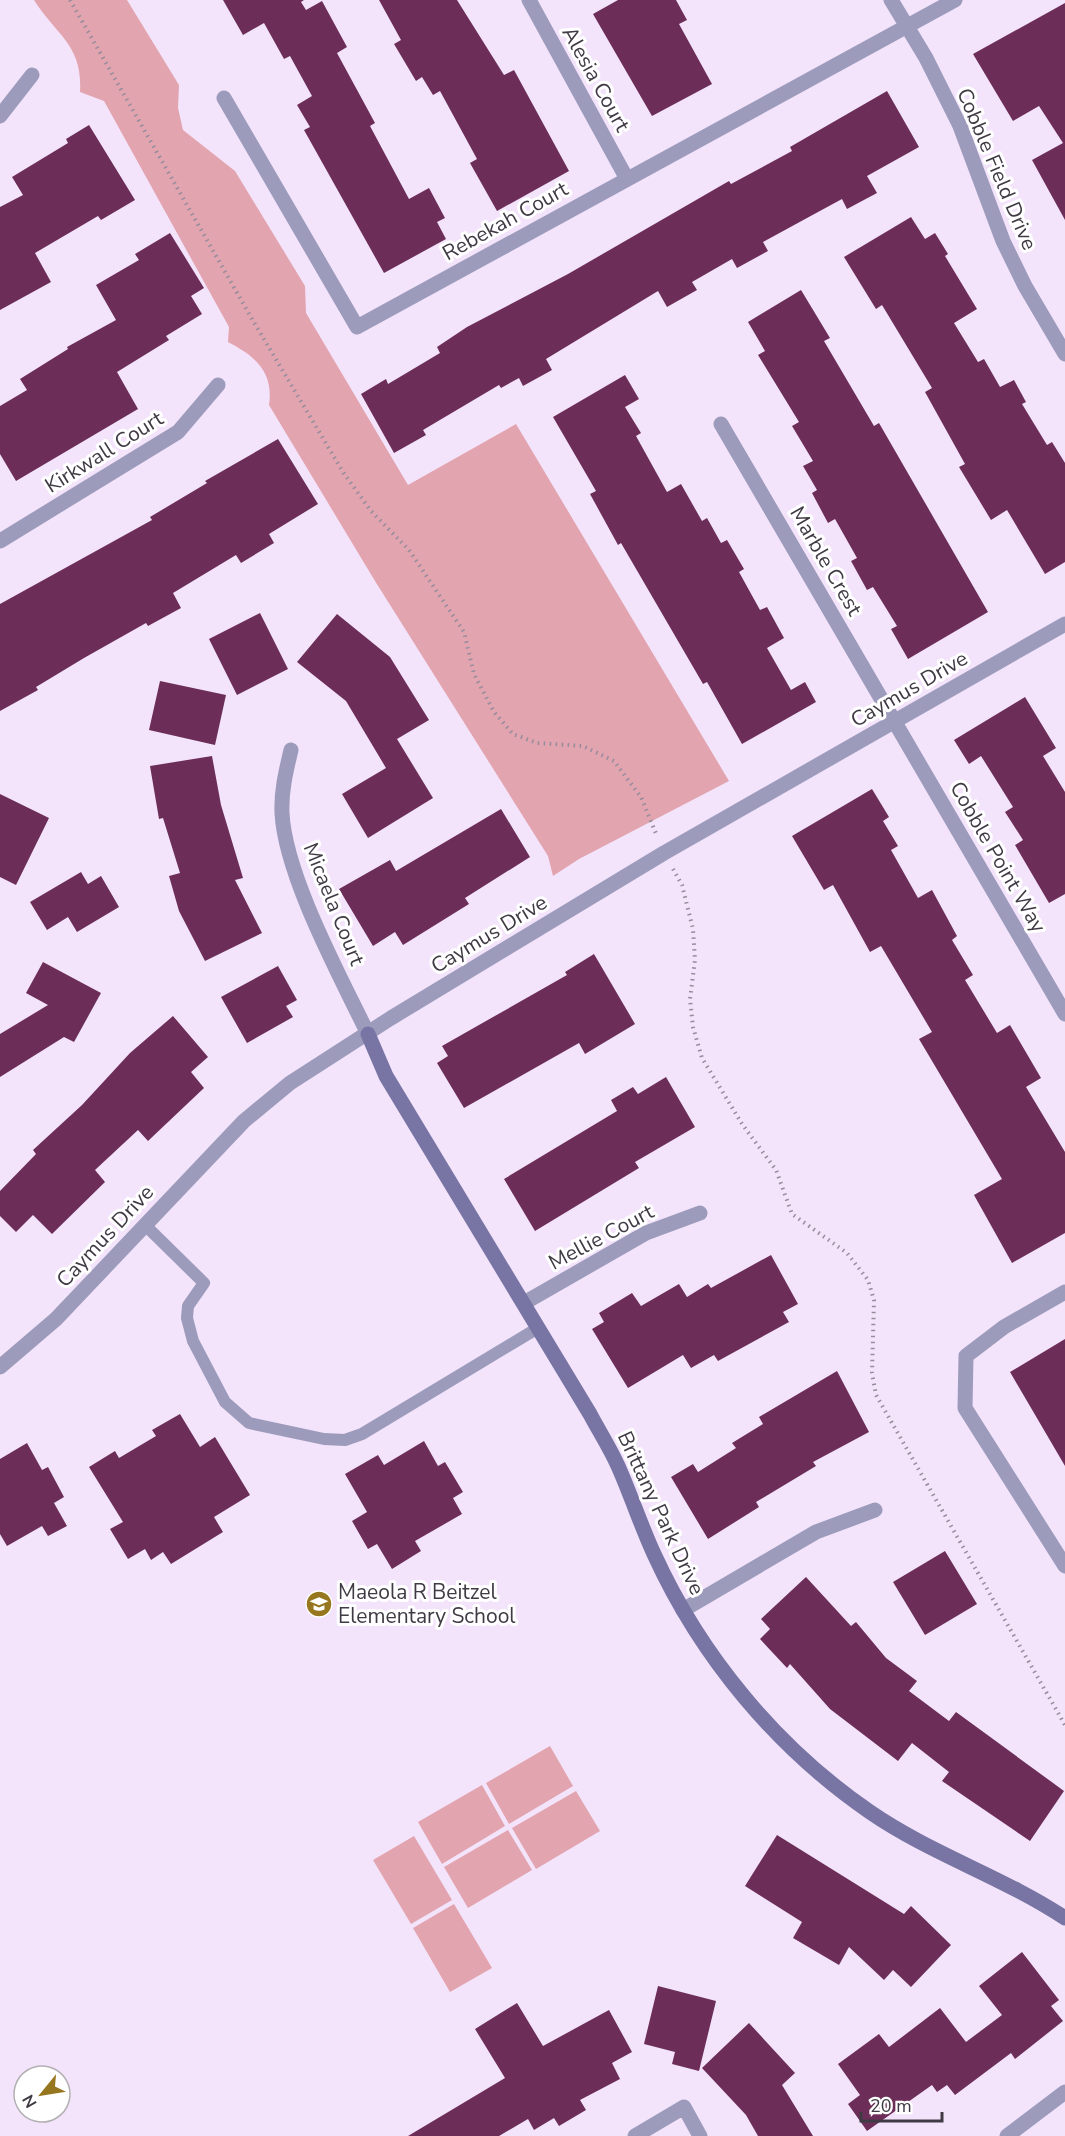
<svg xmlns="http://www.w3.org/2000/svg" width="1065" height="2136" viewBox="0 0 1065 2136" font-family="'Nunito Sans',sans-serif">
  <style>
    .green { fill: #e2a4af }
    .building { fill: #6c2e59 }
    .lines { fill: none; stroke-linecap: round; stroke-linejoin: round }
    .path { stroke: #968c9c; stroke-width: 4; stroke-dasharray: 1.5 4.5; stroke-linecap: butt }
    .lane { stroke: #9d9bbc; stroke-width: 12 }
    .street { stroke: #9d9bbc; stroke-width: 15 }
    .secondary { stroke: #7875a4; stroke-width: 15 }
    .labels { text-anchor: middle; stroke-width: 6; stroke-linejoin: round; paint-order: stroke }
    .street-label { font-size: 21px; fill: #403a44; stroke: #fff }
    .poi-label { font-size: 21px; fill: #403a44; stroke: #fff; text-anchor: start }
  </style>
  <rect width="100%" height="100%" fill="#f3e4fb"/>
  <path class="green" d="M34 0H127L179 85 178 108 183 130 235 171 305 286 306 313 408 485 516 424 729 781 579 859 553 876 548 856 375 581 269 405C274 372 255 356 228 342L229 327 104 101 80 92C83 45 56 35 34 0Z
    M550 1746 573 1786 509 1824 486 1783Z
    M482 1785 505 1826 442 1864 418 1822Z
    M576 1791 600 1831 536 1869 512 1828Z
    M508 1830 532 1870 468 1908 444 1867Z
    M414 1836 452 1900 411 1924 373 1860Z
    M454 1904 492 1968 450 1992 413 1928Z"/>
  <path class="building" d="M223 0H304L301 2 306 10 322 1 347 47 337 53 375 123 370 126 409 199 429 188 445 218 437 222 446 239 384 273 304 130 310 127 297 105 312 96 290 56 284 59 264 23 243 35Z
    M379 0H457L504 75 514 70 569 171 497 211 470 163 477 159 440 91 433 95 422 77 416 81 394 44 401 40Z
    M618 0H676L687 20 679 24 712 84 652 116 593 14Z
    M1065 3V220L1032 160 1063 143 1039 106 1013 121 973 54Z
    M887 91 919 147 867 176 877 193 847 209 842 199 807 218 763 242 768 251 737 268 732 259 692 282 697 290 667 307 658 291 546 359 552 370 523 386 519 378 501 388 499 385 423 430 426 435 394 453 361 394 386 379 388 384 440 353 437 347 467 327 568 274 729 181 731 184 792 151 790 147Z
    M89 125 135 200 101 220 98 216 35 253 51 282 0 310V207L23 195 12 177 68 143 66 139Z
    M911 217 925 239 935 233 948 254 945 256 977 309 954 323 978 362 984 359 1000 387 1014 380 1026 402 1022 404 1047 445 1052 442 1065 463V562L1045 574 1007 510 991 520 959 467 965 464 925 392 932 388 882 305 876 309 844 257Z
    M170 233 204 288 191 296 202 314 166 336 169 340 117 372 138 409 16 481 0 454V406L27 390 20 379 68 349 67 347 116 320 96 285 139 260 135 254Z
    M801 290 830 338 824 341 874 426 879 423 988 612 908 659 891 629 897 626 873 587 867 590 851 561 857 558 835 519 828 523 812 493 817 490 803 466 813 461 792 426 799 422 758 355 765 351 748 322Z
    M625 375 639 399 625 407 641 433 636 436 667 492 681 484 702 521 707 518 721 543 727 540 744 569 739 572 760 610 767 607 784 638 767 648 791 690 805 682 816 702 742 744 707 682 703 684 621 543 618 545 590 494 596 491 553 417Z
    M278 439 318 504 269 534 274 543 241 563 236 555 173 593 181 608 148 626 146 623 84 658 36 687 38 690 0 711V604L152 520 150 517 207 483 205 481Z
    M260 613 288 669 237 695 209 639Z
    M337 614 390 657 429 720 397 739 433 798 368 838 342 794 386 768 346 701 297 662Z
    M160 681 226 695 215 745 149 730Z
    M1025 697 1056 748 1043 756 1065 792V894L1049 903 1015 845 1023 840 1005 812 1013 807 981 756 969 764 954 740Z
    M212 756 221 805 243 878 235 880 262 933 205 961 179 911 169 876 180 873 163 818 159 819 150 766Z
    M872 789 889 817 883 821 898 846 891 850 918 898 932 890 957 936 952 940 973 975 965 980 997 1033 1010 1025 1041 1078 1026 1087 1065 1152V1233L1012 1263 974 1195 1002 1179 919 1039 932 1032 881 946 870 952 833 885 824 890 792 836Z
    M0 794 49 818 16 885 0 877Z
    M501 809 530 857 465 898 469 904 403 945 395 932 373 946 339 889 390 860 396 871Z
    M81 872 88 884 101 876 119 907 77 932 68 917 47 930 30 902Z
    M594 954 635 1024 585 1054 579 1043 464 1108 437 1063 448 1056 442 1046 567 975 565 972Z
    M43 962 101 993 74 1042 64 1037 0 1077V1034L48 1005 26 993Z
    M278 966 297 1000 286 1006 293 1017 247 1043 221 997Z
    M173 1016 208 1057 191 1072 204 1088 148 1141 138 1130 95 1170 105 1182 52 1234 33 1215 16 1232 0 1216V1191L36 1154 33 1150 82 1105 130 1053Z
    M666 1077 695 1127 635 1162 639 1168 535 1231 504 1179 617 1111 611 1100 633 1087 638 1094Z
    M771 1255 798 1304 783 1312 789 1322 718 1361 714 1355 691 1368 683 1355 628 1388 592 1329 604 1322 599 1313 632 1293 641 1306 679 1284 687 1297 708 1284 711 1288Z
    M1065 1339V1466L1010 1372Z
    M837 1371 869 1432 813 1462 816 1466 756 1502 759 1507 708 1539 671 1477 693 1464 698 1472 736 1448 732 1443 763 1424 759 1417Z
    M180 1414 200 1447 215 1437 250 1495 214 1517 223 1532 171 1564 163 1552 151 1560 145 1549 128 1559 110 1529 123 1522 89 1467 115 1451 119 1458 156 1436 152 1430Z
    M424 1441 438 1466 445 1462 463 1492 453 1498 462 1514 415 1541 421 1551 392 1569 377 1544 368 1549 352 1521 367 1512 345 1474 378 1455 384 1465Z
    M27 1443 42 1470 48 1467 64 1497 54 1503 67 1526 48 1536 42 1526 7 1546 0 1534V1459Z
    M945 1551 977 1604 925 1635 893 1582Z
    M806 1577 851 1626 856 1622 886 1658 917 1681 909 1691 949 1721 956 1712 1064 1791 1030 1841 942 1781 949 1772 912 1743 898 1761 830 1709 790 1664 787 1668 760 1639 770 1629 761 1619Z
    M777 1835 904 1914 911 1906 951 1945 911 1987 893 1970 884 1980 849 1947 839 1965 793 1938 802 1922 745 1886Z
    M1022 1952 1059 2000 1051 2006 1063 2021 1015 2059 1011 2053 955 2095 947 2085 937 2092 932 2085 867 2131 848 2104 860 2095 838 2064 879 2034 889 2047 940 2008 966 2042 1002 2015 979 1986Z
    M658 1986 716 2001 699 2071 672 2064 675 2052 644 2044Z
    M517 2003 543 2046 609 2010 632 2052 612 2063 620 2079 580 2100 586 2110 559 2126 554 2118 534 2130 528 2119 499 2136H408L505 2078 475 2029Z
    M749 2023 795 2073 782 2085 813 2136H758L746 2115 702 2068Z"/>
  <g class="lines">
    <path class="path" d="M70 0 252 319 343 472 371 511 409 550 464 632 474 674 494 712 513 734 537 743 583 746 614 761 641 797 657 836
      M673 869 682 885 693 929 695 960 690 999 693 1027 702 1058 742 1124 776 1170 792 1214 847 1253 868 1280 874 1300 872 1373 876 1395 1065 1725"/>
    <path class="lane" d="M145 1225 204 1283 188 1306 187 1318 193 1341 225 1402 249 1423 324 1439 345 1440 362 1434 538 1328"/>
    <path class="street" d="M529 0 627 179
      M891 0 926 58 960 126 1003 241 1025 286 1065 354
      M224 98 357 327 955 0
      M0 116 32 75
      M721 424 1065 1014
      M0 541 178 432 218 385
      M291 750C286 771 281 791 282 813 285 875 340 976 368 1034
      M1065 1292 1004 1327 966 1356 965 1408 1065 1566
      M524 1303 646 1233 700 1213
      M0 1367 56 1319 244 1121 290 1083 391 1018 664 853 1065 624
      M683 1610 816 1532 875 1510
      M635 2136 684 2107 700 2136
      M1007 2136 1065 2092"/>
    <path class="secondary" d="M368 1034 386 1076 590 1414C599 1431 610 1448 618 1466 631 1495 641 1526 654 1554 701 1657 777 1748 870 1812 931 1854 1003 1877 1065 1918"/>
  </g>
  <defs>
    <symbol id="school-disc" viewBox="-11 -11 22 22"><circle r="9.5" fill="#96761e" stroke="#fff"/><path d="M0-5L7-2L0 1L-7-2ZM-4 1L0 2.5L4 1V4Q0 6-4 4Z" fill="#fff"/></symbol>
  </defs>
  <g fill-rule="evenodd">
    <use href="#school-disc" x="304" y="1589" width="30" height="30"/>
  </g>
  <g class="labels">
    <g class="street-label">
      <text transform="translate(596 79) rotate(61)" y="7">Alesia Court</text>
      <text transform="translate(997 169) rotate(67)" y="7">Cobble Field Drive</text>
      <text transform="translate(505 221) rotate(-29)" y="7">Rebekah Court</text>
      <text transform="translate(104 452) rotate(-32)" y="7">Kirkwall Court</text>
      <text transform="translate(826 561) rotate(60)" y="7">Marble Crest</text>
      <text transform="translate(909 689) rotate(-30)" y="7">Caymus Drive</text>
      <text transform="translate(998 857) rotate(60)" y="7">Cobble Point Way</text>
      <text transform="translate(334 904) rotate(68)" y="7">Micaela Court</text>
      <text transform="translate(489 934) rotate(-31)" y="7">Caymus Drive</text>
      <text transform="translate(105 1236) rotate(-47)" y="7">Caymus Drive</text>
      <text transform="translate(601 1237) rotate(-28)" y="7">Mellie Court</text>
      <text transform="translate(661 1513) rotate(65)" y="7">Brittany Park Drive</text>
    </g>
    <g class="poi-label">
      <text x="338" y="1599">Maeola R Beitzel<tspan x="338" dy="24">Elementary School</tspan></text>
    </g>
  </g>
  <g transform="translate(42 2094) rotate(240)"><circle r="28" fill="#ffffff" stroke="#b3b0b4" stroke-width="1.5"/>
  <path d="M0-4.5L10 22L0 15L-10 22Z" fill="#96761e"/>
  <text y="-9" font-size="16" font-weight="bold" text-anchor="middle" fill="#403a44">N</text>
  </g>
  <path d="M861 2112v9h81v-9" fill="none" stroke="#403a44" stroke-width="3"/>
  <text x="870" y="2112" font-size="18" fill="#403a44" stroke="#ffffff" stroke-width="4.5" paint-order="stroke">20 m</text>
</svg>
